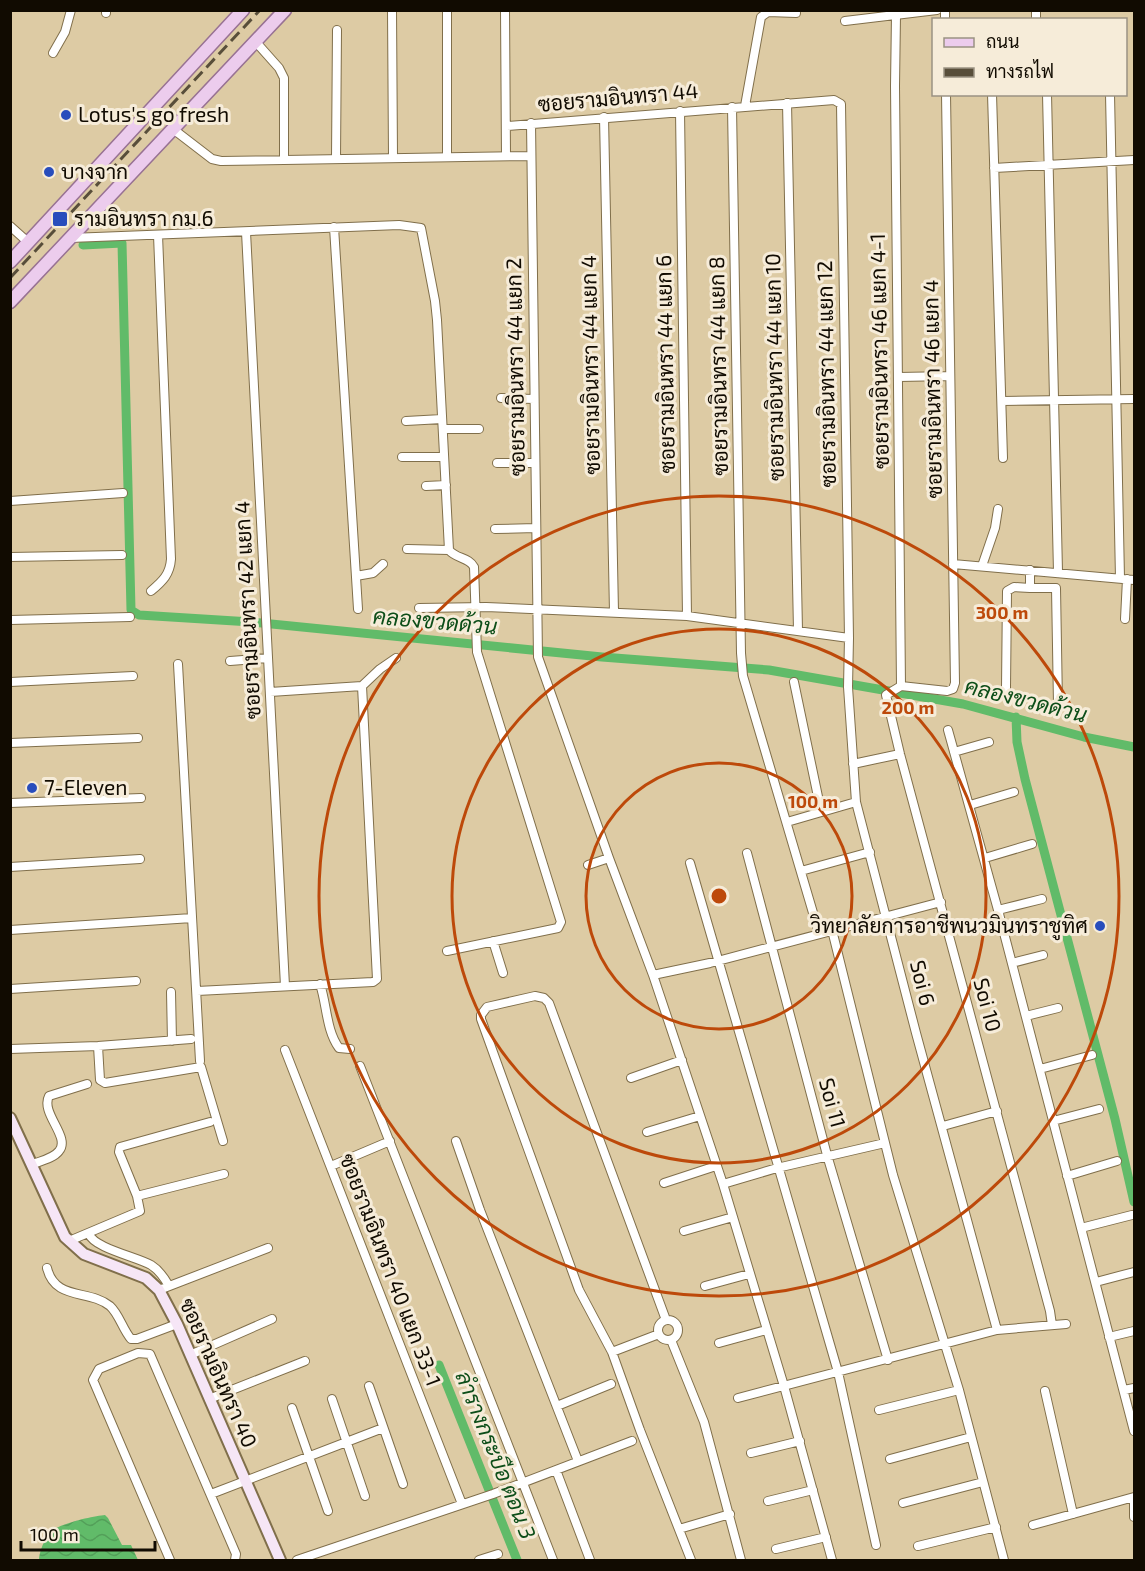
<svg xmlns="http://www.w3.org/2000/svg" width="1145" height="1571" viewBox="0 0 1145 1571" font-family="'Exo 2',Sarabun,sans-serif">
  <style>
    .water { fill: url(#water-waves) }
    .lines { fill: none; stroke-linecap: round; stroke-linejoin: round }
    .canal { stroke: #61bb69; stroke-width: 9 }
    .street-casing { stroke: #806f4b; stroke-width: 10 }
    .secondary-casing { stroke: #806f4b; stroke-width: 14 }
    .primary-casing { stroke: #987293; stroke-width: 15 }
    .street { stroke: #fff; stroke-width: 8 }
    .secondary { stroke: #f6e6f6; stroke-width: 10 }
    .primary { stroke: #eccced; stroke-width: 12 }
    .rail { stroke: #584e3a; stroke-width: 3; stroke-dasharray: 12 6; stroke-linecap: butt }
    .ring { fill: none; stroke: #bd490a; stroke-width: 3 }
    .poi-dot { fill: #284dbc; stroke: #f6ecd9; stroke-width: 2 }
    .labels { text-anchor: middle; stroke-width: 6; stroke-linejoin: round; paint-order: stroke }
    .street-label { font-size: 21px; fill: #110b01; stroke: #f6ecd9 }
    .poi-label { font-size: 21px; fill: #110b01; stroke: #f6ecd9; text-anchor: start }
    .water-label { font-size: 22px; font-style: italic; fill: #0d4e19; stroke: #f6ecd9 }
    .centre { fill: #bd490a; stroke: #f6ecd9; stroke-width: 3 }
    .ring-label { font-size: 18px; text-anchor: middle; font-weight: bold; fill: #bd490a; stroke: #f6ecd9; stroke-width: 6; stroke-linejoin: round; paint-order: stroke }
  </style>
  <defs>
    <pattern id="water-waves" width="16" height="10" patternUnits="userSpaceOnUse" patternTransform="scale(1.5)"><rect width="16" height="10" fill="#61bb69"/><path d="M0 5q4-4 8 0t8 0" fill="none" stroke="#539f59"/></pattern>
  </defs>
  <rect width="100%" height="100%" fill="#ddcba4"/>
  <path class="water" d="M105 1515 108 1518 122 1545H131L138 1560H39C39 1553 44 1540 49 1533 57 1524 93 1516 105 1515Z"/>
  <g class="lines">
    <path class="canal" d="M83 245 122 243 131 610 139 615 251 622 602 657 769 670 963 704 1084 737 1134 747
      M1016 717 1017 742 1025 779 1115 1119 1134 1202
      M439 1365 517 1560"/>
    <defs>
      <path id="street" d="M392 10 393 157
        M447 10V156
        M505 10 506 156
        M945 10V20
        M1036 10V20
        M106 13V10
        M896 15 895 86 901 686
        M845 21 937 10
        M255 41 279 68 284 78V159
        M53 53 65 32 71 10
        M946 94 955 683 953 689 947 691 901 686 886 695 900 754 1050 1311 1052 1325
        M992 94 1003 458
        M1047 94 1058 572
        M1110 94 1120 578
        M787 103 798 630
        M745 106 761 17 768 12 796 13
        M732 107 741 653 743 676 819 933
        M680 111 687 616
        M604 117 614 612
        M531 123 538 657 609 858 653 975 723 1184 784 1386 832 1560
        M507 126 834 100 841 104 849 638 848 687 856 802 916 1033 997 1330
        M173 129 212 159 221 161 531 156
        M336 158 337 30
        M994 168 1134 160
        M10 226 29 243
        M334 227 358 609
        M246 232 285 986
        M70 238 399 225 421 228 435 301 437 320 449 550C456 559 469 557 474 567L477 652 561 922 558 928 447 951
        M899 377 950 376
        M501 398 534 399
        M1002 401 1134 399
        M406 421 442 419
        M443 429H479
        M402 457H444
        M497 463H535
        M426 486 446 485
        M10 501 123 493
        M495 529 536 528
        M407 549 449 550
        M10 557 122 555
        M953 564 1134 580
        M982 566 995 528 998 509
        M356 576 373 573 383 564
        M1030 588H1056L1058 704
        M151 591C163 581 170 574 171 559L158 235
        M419 608 486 607 687 616 849 638
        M1125 619 1127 579
        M10 620 130 617
        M230 661 268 658
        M178 664 200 1061
        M10 682 133 676
        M794 682 821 811
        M1006 688 1007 591 1014 587 1030 588V570
        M270 692 362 686 380 669 396 658
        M948 730 998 910 1134 1431
        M10 743 138 738
        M954 752 989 742
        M853 764 900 754
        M10 803 141 798
        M970 805 1014 792
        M787 822 856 802
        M747 853 827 1155 888 1360
        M985 858 1032 844
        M690 863 838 1372 876 1545
        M588 865 609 858
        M10 867 140 859
        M801 871 870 852
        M998 910 1042 899
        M10 930 192 918
        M832 930 893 1175 959 1390 1004 1560
        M493 941 503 973
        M1012 963 1043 955
        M653 975 710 963 941 902
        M320 984C327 1005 326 1030 339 1048L350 1049
        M10 989 136 981
        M197 991 373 982 377 979 362 686
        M171 992 172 1041
        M1026 1016 1058 1008
        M98 1046 100 1080 105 1083 201 1067 223 1141
        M10 1049 98 1046 191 1039
        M285 1050 462 1504
        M360 1066 553 1560
        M1040 1069 1092 1055
        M631 1078 682 1060
        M1053 1121 1099 1109
        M943 1126 997 1111
        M647 1132 700 1116
        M456 1141 480 1210 578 1461
        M33 1164C41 1161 54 1158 59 1151 71 1137 40 1113 49 1096L87 1084
        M331 1166 390 1141
        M1067 1176 1117 1161
        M664 1183 716 1166
        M723 1184 777 1168 885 1143
        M137 1196 224 1174
        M1081 1228 1132 1215
        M684 1231 733 1217
        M89 1234C94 1248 137 1257 151 1265 159 1270 164 1277 169 1286
        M69 1241 140 1211 137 1196 119 1152 120 1147 210 1122
        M47 1268C55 1301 89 1289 110 1306 119 1314 123 1330 131 1339H137L177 1324
        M1096 1282 1134 1272
        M705 1286 749 1274
        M159 1290 268 1248
        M666 1320 549 1003 544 998 535 996 487 1007 481 1015V1019L579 1290 612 1352 640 1430 691 1560
        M658 1330a10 10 0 1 1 20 0a10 10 0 1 1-20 0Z
        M1109 1337 1134 1331
        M671 1340 704 1422 741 1560
        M719 1343 766 1330
        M612 1352 659 1334
        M190 1355 272 1319
        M369 1386 403 1484
        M1124 1390 1134 1388
        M1045 1391 1073 1514
        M738 1398 997 1330 1066 1324
        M209 1399 305 1361
        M332 1399 365 1496
        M557 1406 611 1384
        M292 1408 328 1511
        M879 1410 959 1390
        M751 1453 800 1441
        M890 1459 971 1437
        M556 1470 590 1560
        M211 1494 383 1428
        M1134 1500V1517
        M768 1501 813 1490
        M903 1503 983 1482
        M1033 1525 1134 1497
        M679 1529 730 1514
        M918 1546 996 1527
        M776 1549 826 1537
        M170 1560 93 1380 99 1369 138 1353 150 1354 236 1554 235 1560
        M297 1560 493 1494 632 1441
        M479 1560 498 1554"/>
      <path id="secondary" d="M10 1118 65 1237 84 1254 146 1278 159 1290 177 1324 280 1560"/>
      <path id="primary" d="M10 262 243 10
        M10 302 285 10"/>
    </defs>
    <use href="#street" class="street-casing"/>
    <use href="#secondary" class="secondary-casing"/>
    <use href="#primary" class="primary-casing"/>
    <use href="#street" class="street"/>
    <use href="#secondary" class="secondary"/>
    <use href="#primary" class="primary"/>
    <path class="rail" d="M10 278 260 10"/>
  </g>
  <g class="ring">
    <circle cx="719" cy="896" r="133"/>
    <circle cx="719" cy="896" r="267"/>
    <circle cx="719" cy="896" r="400"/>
  </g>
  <g class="poi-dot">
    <circle cx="66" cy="115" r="6"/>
    <circle cx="49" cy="172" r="6"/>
    <rect x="52" y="211" width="16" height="16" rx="3"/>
    <circle cx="32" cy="788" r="6"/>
    <circle cx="1100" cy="926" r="6"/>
  </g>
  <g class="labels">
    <g class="street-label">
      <text transform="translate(618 98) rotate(-5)" y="7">ซอยรามอินทรา 44</text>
      <text transform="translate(880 351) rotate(-91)" y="7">ซอยรามอินทรา 46 แยก 4-1</text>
      <text transform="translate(666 364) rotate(-91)" y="7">ซอยรามอินทรา 44 แยก 6</text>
      <text transform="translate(591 365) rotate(-91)" y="7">ซอยรามอินทรา 44 แยก 4</text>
      <text transform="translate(719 366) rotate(-91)" y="7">ซอยรามอินทรา 44 แยก 8</text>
      <text transform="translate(516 367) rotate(-91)" y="7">ซอยรามอินทรา 44 แยก 2</text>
      <text transform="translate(775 367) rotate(-91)" y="7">ซอยรามอินทรา 44 แยก 10</text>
      <text transform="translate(827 374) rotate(-91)" y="7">ซอยรามอินทรา 44 แยก 12</text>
      <text transform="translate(933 389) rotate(-91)" y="7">ซอยรามอินทรา 46 แยก 4</text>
      <text transform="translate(248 610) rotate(-93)" y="7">ซอยรามอินทรา 42 แยก 4</text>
      <text transform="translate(922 983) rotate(76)" y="7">Soi 6</text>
      <text transform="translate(987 1005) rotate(75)" y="7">Soi 10</text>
      <text transform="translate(832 1103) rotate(75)" y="7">Soi 11</text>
      <text transform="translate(390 1270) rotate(69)" y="7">ซอยรามอินทรา 40 แยก 33-1</text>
      <text transform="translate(218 1373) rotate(66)" y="7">ซอยรามอินทรา 40</text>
    </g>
    <g class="poi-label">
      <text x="78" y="122">Lotus's go fresh</text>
      <text x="61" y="179">บางจาก</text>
      <text x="74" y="226">รามอินทรา กม.6</text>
      <text x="44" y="795">7-Eleven</text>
      <text x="1088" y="933" text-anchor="end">วิทยาลัยการอาชีพนวมินทราชูทิศ</text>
    </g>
    <g class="water-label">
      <text transform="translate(435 621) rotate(5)" y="8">คลองขวดด้วน</text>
      <text transform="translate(1026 700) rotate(14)" y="8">คลองขวดด้วน</text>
      <text transform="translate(496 1455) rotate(68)" y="8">ลำรางกระบือ ตอน 3</text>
    </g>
  </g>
  <circle cx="719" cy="896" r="9" class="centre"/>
  <g class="ring-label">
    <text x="1002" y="619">300 m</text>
    <text x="908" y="714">200 m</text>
    <text x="813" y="808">100 m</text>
  </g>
  <rect width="1145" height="1571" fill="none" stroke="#110b01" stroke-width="24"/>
  <rect x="932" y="18" width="195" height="78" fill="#f6ecd9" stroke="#9a9283" stroke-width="1.5"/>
  <rect x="944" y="38" width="30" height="9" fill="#eccced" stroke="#9a9283" stroke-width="1.5"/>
  <text x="986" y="48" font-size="18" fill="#110b01">ถนน</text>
  <rect x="944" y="68" width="30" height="9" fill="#584e3a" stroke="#9a9283" stroke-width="1.5"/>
  <text x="986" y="78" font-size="18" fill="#110b01">ทางรถไฟ</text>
  <path d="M21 1541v9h134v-9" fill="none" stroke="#110b01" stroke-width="3"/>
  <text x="30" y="1541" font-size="18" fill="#110b01" stroke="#f6ecd9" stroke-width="4.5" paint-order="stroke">100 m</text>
</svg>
